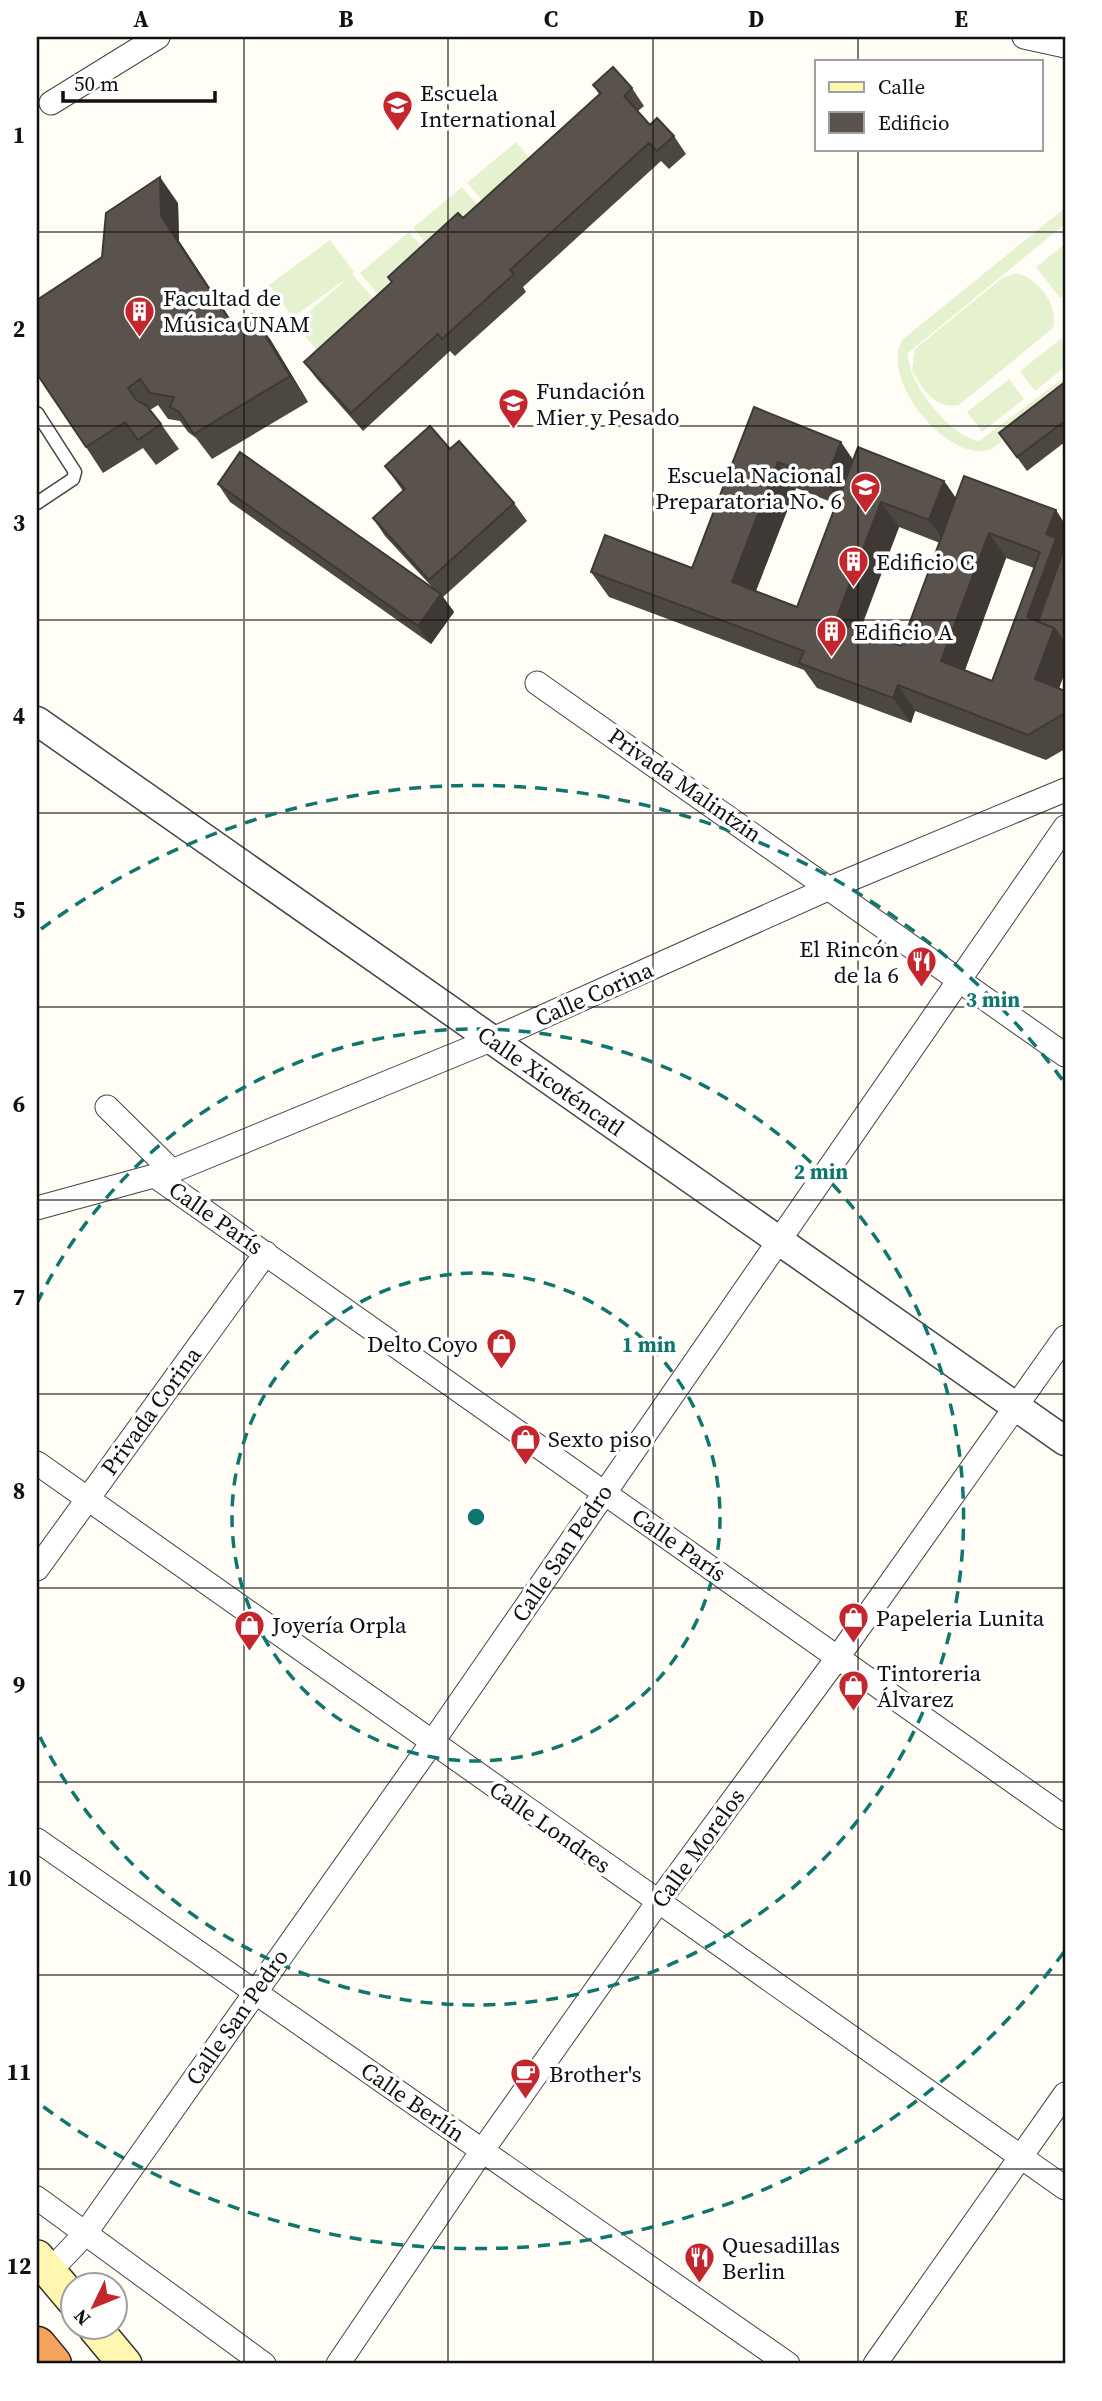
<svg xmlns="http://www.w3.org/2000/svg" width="1102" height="2401" viewBox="0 0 1102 2401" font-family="'Source Serif 4',serif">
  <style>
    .pitch { fill: #e6f2cf }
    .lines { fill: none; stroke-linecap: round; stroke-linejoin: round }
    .service-casing { stroke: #444; stroke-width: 15 }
    .minor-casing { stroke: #444; stroke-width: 25 }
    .tertiary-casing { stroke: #444; stroke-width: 31 }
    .secondary-casing { stroke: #333; stroke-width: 36 }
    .motorway-casing { stroke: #222; stroke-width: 41 }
    .service { stroke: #fff; stroke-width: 12 }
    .minor { stroke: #fff; stroke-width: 23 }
    .tertiary { stroke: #fff; stroke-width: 28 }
    .secondary { stroke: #fff6b0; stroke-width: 33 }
    .motorway { stroke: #f5a25d; stroke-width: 38 }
    .wall { fill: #4d4742; fill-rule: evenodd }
    .shaded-wall { fill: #3f3936 }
    .building { fill: #5a524d; stroke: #3f3936; stroke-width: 2; fill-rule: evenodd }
    .grid { fill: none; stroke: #111; stroke-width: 2; stroke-opacity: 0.55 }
    .ring { fill: none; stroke: #0f766e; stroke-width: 3.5; stroke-dasharray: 12 9 }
    .labels { text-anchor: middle; stroke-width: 7; stroke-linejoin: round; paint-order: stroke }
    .poi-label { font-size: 23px; fill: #111; stroke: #fff; text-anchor: start }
    .street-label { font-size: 23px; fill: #111; stroke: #fff }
    .centre { fill: #0f766e; stroke: #fff; stroke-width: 3.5 }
    .ring-label { font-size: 21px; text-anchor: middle; font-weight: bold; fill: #0f766e; stroke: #fff; stroke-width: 7; stroke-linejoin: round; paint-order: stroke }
    .neatline { fill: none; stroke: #111; stroke-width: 2.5 }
    .grid-label { font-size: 23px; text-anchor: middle; font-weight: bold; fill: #111 }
  </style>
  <rect width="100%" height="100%" fill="#fffdf5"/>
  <path class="pitch" d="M516 142 538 168 490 209 467 183Z
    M462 187 484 213 436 255 413 228Z
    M1065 208V224L908 353C907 383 950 436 979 441L1065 377V393L991 449C949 466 877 377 903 339Z
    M409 232 431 257 382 299 360 273Z
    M330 240 354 272 352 274 379 305 321 355 295 324 349 277 293 317 269 285Z
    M1065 244V294L1060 298 1036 267Z
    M1016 273C1037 277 1060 306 1053 328L959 405C937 410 921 389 912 370L915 349 1002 278Z
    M1062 338 1065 367 1035 391 1020 371Z
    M1009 379 1024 399 982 432 967 412Z"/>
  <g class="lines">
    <defs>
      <path id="service" d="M37 413 75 472 73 479 37 503"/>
      <path id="minor" d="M1024 37 1065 46
        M51 103 158 37
        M537 683 1065 1055
        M107 1107 172 1171
        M155 1176 1065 1818
        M37 1208 172 1171 493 1039 832 887 1065 790
        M37 1463 1065 2188
        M37 1569 266 1253
        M37 1840 788 2364
        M37 2198 264 2364
        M49 2272 84 2235 431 1744 1065 827
        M338 2364 482 2151 658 1902 838 1657 1065 1337
        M875 2364 1065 2094"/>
      <path id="tertiary" d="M37 721 1065 1441"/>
      <path id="secondary" d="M37 2257 74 2301
        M95 2328 125 2364"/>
      <path id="motorway" d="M37 2346 52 2364"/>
    </defs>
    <use href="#service" class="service-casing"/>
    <use href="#minor" class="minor-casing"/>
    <use href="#tertiary" class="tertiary-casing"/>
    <use href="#secondary" class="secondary-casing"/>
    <use href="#motorway" class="motorway-casing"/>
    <use href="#service" class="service"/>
    <use href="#minor" class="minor"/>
    <use href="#tertiary" class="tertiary"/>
    <use href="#secondary" class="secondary"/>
    <use href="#motorway" class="motorway"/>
  </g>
  <path class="wall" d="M593 85 632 88 644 106 638 111 650 125 674 136 686 154 669 169 661 161 523 287 526 292 455 356 450 351 363 431 317 379 304 362 391 282 388 277 463 218 599 94Z
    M178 203 179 241 235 326 270 339 308 402 212 459 196 438 188 432 180 421 168 419 158 405 150 410 161 424 179 449 156 465 143 448 103 473 86 447 102 257Z
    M1065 382V442L1027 471 999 433Z
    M754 407 853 460 944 481 956 498 1065 524V672L1059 688 1065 691V749L1046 760 915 711 911 723 817 688 804 670 609 597 591 572 692 568ZM796 488 836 504 797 607 756 591ZM899 527 940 543 901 646 860 631ZM1006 558 1034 568 992 681 965 670Z
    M450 449 514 503 527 521 443 597 454 612 431 644 230 502 218 484 433 588 385 536 373 518 403 491 385 466Z"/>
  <path class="shaded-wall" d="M160 177 178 203 179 241 252 352 161 216Z
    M252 314 270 339 308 402 290 376Z
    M841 442 858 467 843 507 825 481Z
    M778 462 796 488 749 608 732 582Z
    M944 481 962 507 947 545 929 520Z
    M881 502 899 527 853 647 835 622Z
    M1056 510 1065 524V588L1048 634 1027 617 1046 534Z
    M989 533 1006 558 959 686 941 661Z
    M441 594 454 612 431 644 418 626Z
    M1054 628 1065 643V672L1053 705 1035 679Z
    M898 685 915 711 911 723 893 698Z"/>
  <path class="building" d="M613 67 632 88 624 96 650 125 657 118 674 136 657 151 649 143 510 270 514 274 442 339 438 334 351 413 304 362 392 282 388 277 458 213 463 218 601 93 593 85Z
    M160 177 161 216 234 327 252 314 290 376 194 434 179 412 170 407 174 397 150 393 140 379 128 388 136 400 146 405 161 424 138 440 125 422 86 447 37 374V300L102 257 106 213Z
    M1065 382V421L1017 457 999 433Z
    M754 407 841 442 825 481 778 462 732 582 797 607 858 447 944 481 929 520 881 502 835 622 901 646 964 476 1056 510 1046 534 1056 538 1027 617 1054 628 1035 679 1065 691V713L1028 735 898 685 893 698 799 663 804 651 591 572 605 535 692 568ZM989 533 1040 552 992 681 941 661Z
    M430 426 450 449 459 441 514 503 429 580 373 518 405 489 385 466Z
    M240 452 441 594 418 626 218 484Z
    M1065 546V640H1063L1054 628 1038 622Z"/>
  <path class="grid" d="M244 37V2364M448 37V2364M653 37V2364M858 37V61M858 149V2364M37 232H1065M37 426H1065M37 620H1065M37 813H1065M37 1007H1065M37 1200H1065M37 1394H1065M37 1588H1065M37 1782H1065M37 1975H1065M37 2169H1065"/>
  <g class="ring">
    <circle cx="476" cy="1517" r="244"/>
    <path d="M37 1303A488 488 0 1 1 37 1731"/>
    <path d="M1064 1952A731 731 0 0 1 41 2105M41 929A731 731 0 0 1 1064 1082"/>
  </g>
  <defs>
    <symbol id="school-pin" viewBox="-11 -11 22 30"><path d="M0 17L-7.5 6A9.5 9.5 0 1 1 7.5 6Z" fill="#c4262e" stroke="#fff"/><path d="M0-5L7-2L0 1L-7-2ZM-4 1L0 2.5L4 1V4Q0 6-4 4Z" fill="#fff"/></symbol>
    <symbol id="building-pin" viewBox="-11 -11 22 30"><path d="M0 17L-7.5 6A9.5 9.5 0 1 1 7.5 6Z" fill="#c4262e" stroke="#fff"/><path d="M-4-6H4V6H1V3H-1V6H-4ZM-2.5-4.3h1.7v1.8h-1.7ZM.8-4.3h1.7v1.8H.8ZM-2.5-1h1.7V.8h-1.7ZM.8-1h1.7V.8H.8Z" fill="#fff"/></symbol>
    <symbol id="restaurant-pin" viewBox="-11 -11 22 30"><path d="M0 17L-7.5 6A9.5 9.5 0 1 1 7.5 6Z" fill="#c4262e" stroke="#fff"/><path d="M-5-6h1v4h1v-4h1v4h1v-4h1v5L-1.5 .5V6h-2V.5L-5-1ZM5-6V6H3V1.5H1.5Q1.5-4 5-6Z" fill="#fff"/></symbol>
    <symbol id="shop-pin" viewBox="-11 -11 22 30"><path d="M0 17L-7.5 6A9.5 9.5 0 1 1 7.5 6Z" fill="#c4262e" stroke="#fff"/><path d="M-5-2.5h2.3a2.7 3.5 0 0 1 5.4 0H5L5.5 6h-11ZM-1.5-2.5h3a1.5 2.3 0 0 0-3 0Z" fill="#fff"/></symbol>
    <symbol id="cafe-pin" viewBox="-11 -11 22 30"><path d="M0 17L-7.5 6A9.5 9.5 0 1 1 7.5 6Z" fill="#c4262e" stroke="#fff"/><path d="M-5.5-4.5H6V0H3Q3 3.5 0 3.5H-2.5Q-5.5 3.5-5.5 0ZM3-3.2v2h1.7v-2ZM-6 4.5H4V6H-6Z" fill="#fff"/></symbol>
  </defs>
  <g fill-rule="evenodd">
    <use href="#school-pin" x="380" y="88" width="35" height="47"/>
    <use href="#building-pin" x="122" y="294" width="35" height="47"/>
    <use href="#school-pin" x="496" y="386" width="35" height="47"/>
    <use href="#school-pin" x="848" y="470" width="35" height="47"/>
    <use href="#building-pin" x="836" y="544" width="35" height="47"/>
    <use href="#building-pin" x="814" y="614" width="35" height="47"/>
    <use href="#restaurant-pin" x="904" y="944" width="35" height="47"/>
    <use href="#shop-pin" x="484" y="1326" width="35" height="47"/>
    <use href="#shop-pin" x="508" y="1422" width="35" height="47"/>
    <use href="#shop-pin" x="836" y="1600" width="35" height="47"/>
    <use href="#shop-pin" x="232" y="1608" width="35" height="47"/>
    <use href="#shop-pin" x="836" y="1668" width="35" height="47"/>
    <use href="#cafe-pin" x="508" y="2056" width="35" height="47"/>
    <use href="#restaurant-pin" x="682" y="2240" width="35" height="47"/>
  </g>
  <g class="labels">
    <g class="poi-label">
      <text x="420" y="101">Escuela<tspan x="420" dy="26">International</tspan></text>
      <text x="163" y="306">Facultad de<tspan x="163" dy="26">Música UNAM</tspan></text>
      <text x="536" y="399">Fundación<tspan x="536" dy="26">Mier y Pesado</tspan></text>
      <text x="842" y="483" text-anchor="end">Escuela Nacional<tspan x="842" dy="26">Preparatoria No. 6</tspan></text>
      <text x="876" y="570">Edificio C</text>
      <text x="854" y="640">Edificio A</text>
      <text x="899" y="957" text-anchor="end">El Rincón<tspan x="899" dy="26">de la 6</tspan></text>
      <text x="478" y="1352" text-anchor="end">Delto Coyo</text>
      <text x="548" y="1447">Sexto piso</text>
      <text x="876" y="1626">Papeleria Lunita</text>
      <text x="272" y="1633">Joyería Orpla</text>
      <text x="877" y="1681">Tintoreria<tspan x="877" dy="26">Álvarez</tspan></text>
      <text x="549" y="2082">Brother's</text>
      <text x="722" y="2253">Quesadillas<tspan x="722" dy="26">Berlin</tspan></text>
    </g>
    <g class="street-label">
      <text transform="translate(685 785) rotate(35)" y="8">Privada Malintzin</text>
      <text transform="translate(594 994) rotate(-24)" y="8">Calle Corina</text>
      <text transform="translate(551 1081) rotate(35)" y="8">Calle Xicoténcatl</text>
      <text transform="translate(216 1218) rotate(35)" y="8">Calle París</text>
      <text transform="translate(151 1411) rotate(-54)" y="8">Privada Corina</text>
      <text transform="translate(679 1545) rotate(35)" y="8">Calle París</text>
      <text transform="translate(562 1553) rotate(-56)" y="8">Calle San Pedro</text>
      <text transform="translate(550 1827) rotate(35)" y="8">Calle Londres</text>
      <text transform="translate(698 1848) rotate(-54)" y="8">Calle Morelos</text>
      <text transform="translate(237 2017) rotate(-55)" y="8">Calle San Pedro</text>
      <text transform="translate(413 2102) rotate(35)" y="8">Calle Berlín</text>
    </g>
  </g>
  <circle cx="476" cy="1517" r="10" class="centre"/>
  <g class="ring-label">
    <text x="993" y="1007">3 min</text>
    <text x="821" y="1179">2 min</text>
    <text x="649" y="1352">1 min</text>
  </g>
  <rect width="1102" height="2401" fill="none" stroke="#ffffff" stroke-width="77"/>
  <rect x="815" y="60" width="228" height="91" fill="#ffffff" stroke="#a0a0a0" stroke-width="2"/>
  <rect x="829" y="82" width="35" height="10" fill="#fff6b0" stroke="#a0a0a0" stroke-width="2"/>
  <text x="878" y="94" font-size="21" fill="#111111">Calle</text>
  <rect x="829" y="112" width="35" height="21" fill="#5a524d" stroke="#a0a0a0" stroke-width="2"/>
  <text x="878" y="130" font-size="21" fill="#111111">Edificio</text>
  <g transform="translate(94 2306) rotate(227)"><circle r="33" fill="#ffffff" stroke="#a0a0a0" stroke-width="2"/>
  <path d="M0-5L12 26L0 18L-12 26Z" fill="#c4262e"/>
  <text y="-10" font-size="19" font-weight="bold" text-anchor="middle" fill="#111111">N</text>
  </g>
  <path d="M63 91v10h152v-10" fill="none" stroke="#111111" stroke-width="3.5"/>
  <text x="74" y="91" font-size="21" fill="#111111" stroke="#ffffff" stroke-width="5" paint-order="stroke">50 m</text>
  <rect x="38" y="38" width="1026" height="2324" class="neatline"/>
  <g class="grid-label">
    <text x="141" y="27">A</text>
    <text x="346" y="27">B</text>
    <text x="551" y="27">C</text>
    <text x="756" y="27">D</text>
    <text x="961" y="27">E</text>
    <text x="19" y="143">1</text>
    <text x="19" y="337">2</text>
    <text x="19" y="531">3</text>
    <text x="19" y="724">4</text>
    <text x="19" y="918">5</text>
    <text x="19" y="1112">6</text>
    <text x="19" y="1305">7</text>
    <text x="19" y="1499">8</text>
    <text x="19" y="1693">9</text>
    <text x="19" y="1886">10</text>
    <text x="19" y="2080">11</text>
    <text x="19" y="2274">12</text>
  </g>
</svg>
